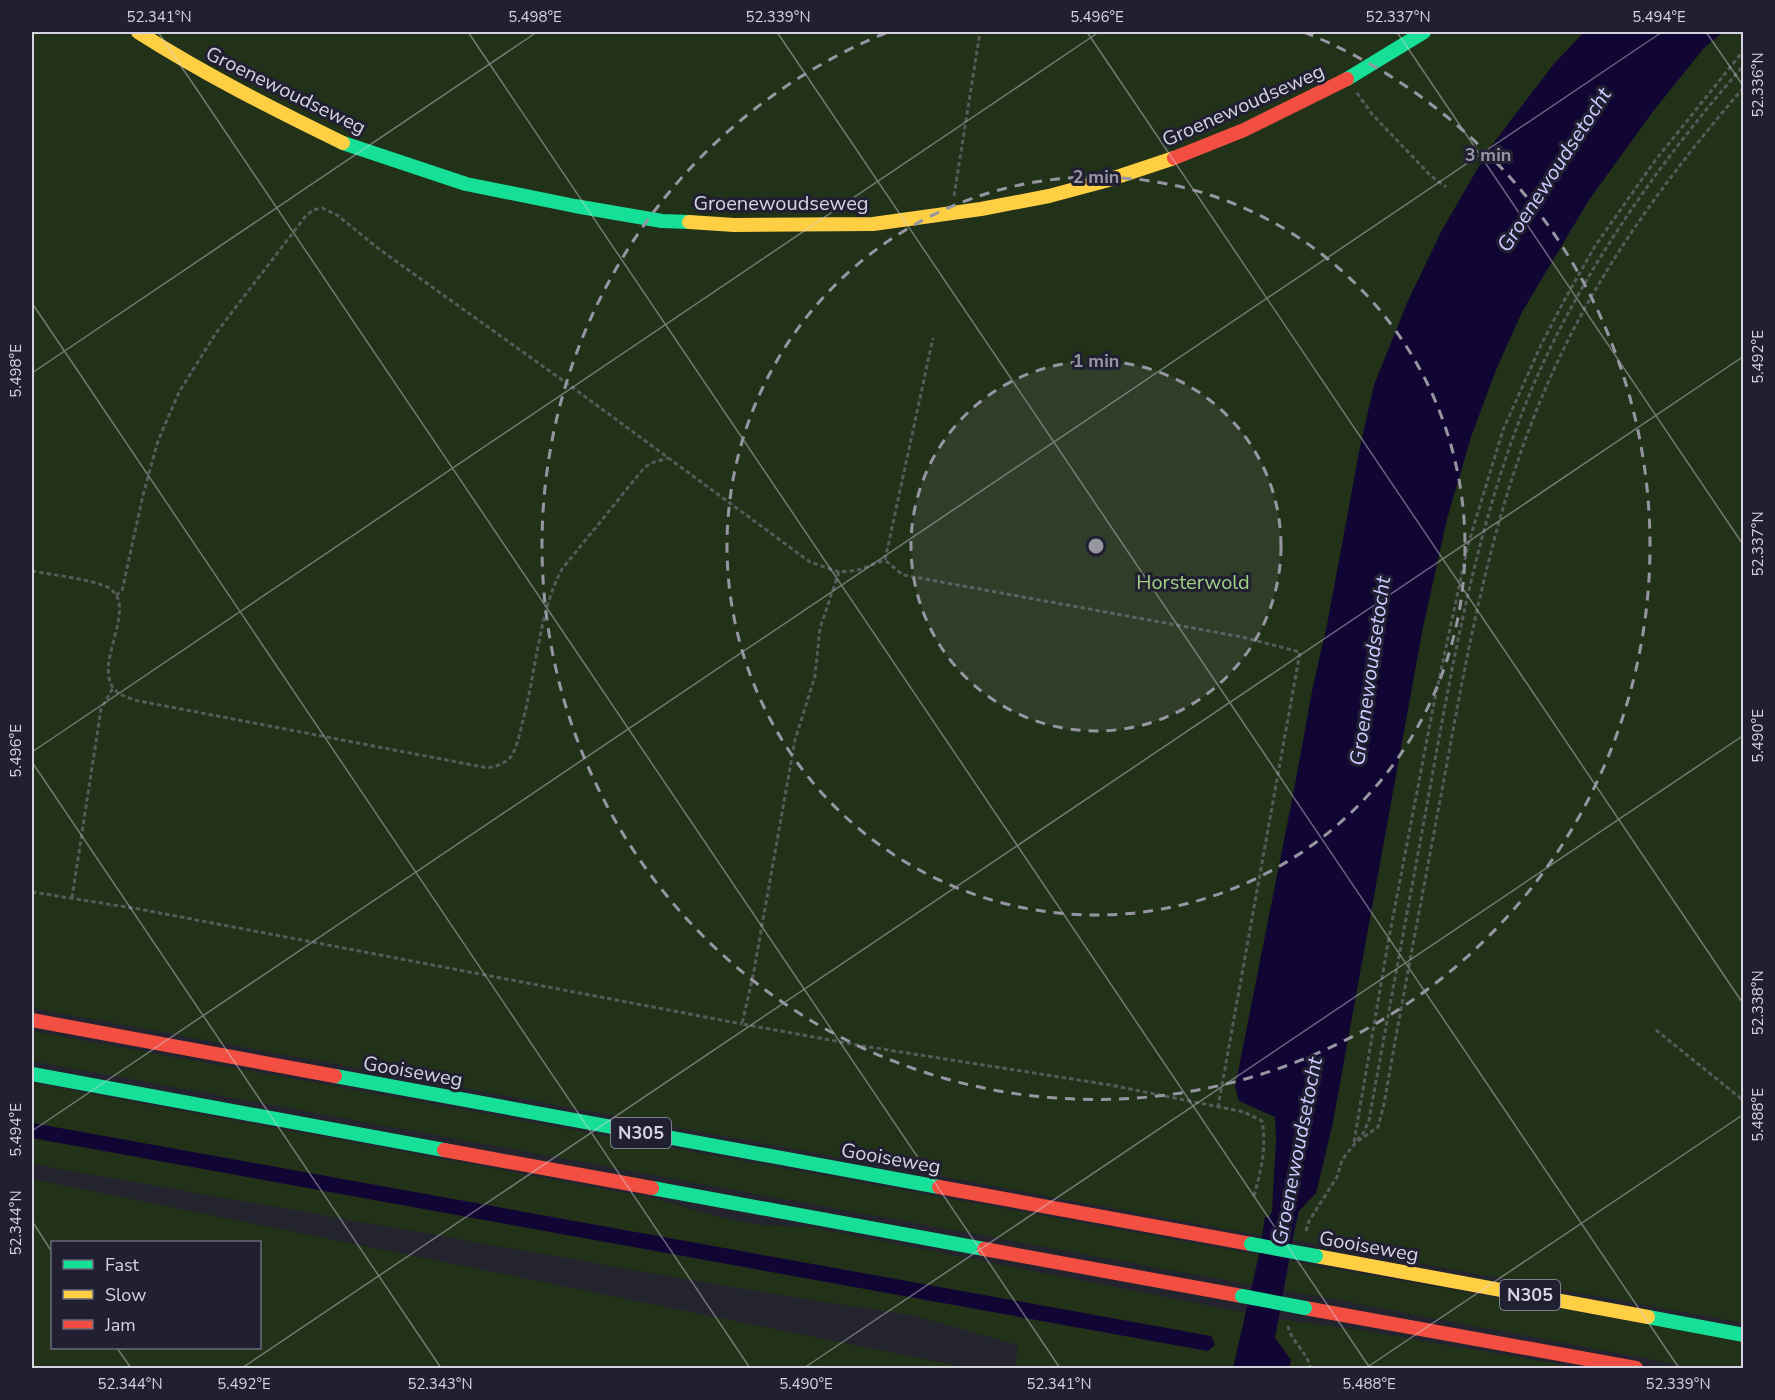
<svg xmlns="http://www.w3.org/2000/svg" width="1775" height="1400" viewBox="0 0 1775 1400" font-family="'Nunito Sans',sans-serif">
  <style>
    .green { fill: #213219; fill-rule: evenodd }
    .water { fill: #110533 }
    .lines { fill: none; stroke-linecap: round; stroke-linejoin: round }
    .path { stroke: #575a59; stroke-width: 3; stroke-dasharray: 4.5 3; stroke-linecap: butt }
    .fast { stroke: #16e098; stroke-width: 14 }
    .slow { stroke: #ffcf43; stroke-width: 14 }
    .jam { stroke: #f24e42; stroke-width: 14 }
    .fast-bridge { stroke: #16e098; stroke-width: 14 }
    .ticks { fill: none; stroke: #d4d4e0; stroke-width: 1.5; stroke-opacity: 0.45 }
    .ring { fill: none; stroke: #9696a2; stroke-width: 3; stroke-dasharray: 10 8 }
    .labels { text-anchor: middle; stroke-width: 6; stroke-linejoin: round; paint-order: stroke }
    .shield { fill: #212032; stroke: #9e9eac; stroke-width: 1.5 }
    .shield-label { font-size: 18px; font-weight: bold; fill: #d4d4e0 }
    .street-label { font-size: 20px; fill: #d4d4e0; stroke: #212032 }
    .park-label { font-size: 20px; fill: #9fd180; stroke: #212032 }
    .water-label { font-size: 21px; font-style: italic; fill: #cccaff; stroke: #212032 }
    .centre { fill: #9696a2; stroke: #212032; stroke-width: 3 }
    .ring-label { font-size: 18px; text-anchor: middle; font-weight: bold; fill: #9696a2; stroke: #212032; stroke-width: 6; stroke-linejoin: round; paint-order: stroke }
    .neatline { fill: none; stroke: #d4d4e0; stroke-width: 2 }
    .ticks-label { font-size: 15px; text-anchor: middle; fill: #d4d4e0 }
  </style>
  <rect width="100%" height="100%" fill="#24242e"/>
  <path class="green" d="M32 32H1743V1323L1293 1240 1299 1211 1305 1204 1276 1158 1272 1212 1269 1217H1265L1263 1236 32 1008Z
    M32 1031 1259 1255 1252 1285 32 1061Z
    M32 1083 653 1198 720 1217 761 1225 810 1227 1247 1313 1233 1368H1015L1018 1345 916 1316 737 1288 32 1164V1138L1207 1351 1215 1345 1211 1336 32 1123Z
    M32 1179 969 1368H32ZM52 1242H260V1348H52Z
    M1290 1261 1743 1341V1368H1697L1284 1290Z
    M1279 1319 1359 1330 1581 1368H1289L1291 1360 1275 1338Z"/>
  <path class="water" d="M1584 32H1723L1704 48 1654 110 1589 200 1522 312 1496 370 1471 437 1447 519 1422 632 1332 1127 1316 1193 1299 1211 1295 1226 1275 1338 1291 1360 1289 1368H1233L1259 1255 1265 1217H1269L1272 1212 1276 1139 1275 1117 1239 1101 1235 1087 1294 790 1313 686 1327 625 1360 447 1374 385 1407 303 1442 230 1489 149 1553 65Z
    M32 1123 1211 1336 1215 1345 1208 1351 32 1138Z"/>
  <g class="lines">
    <path class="path" d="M1357 93 1372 114 1431 176 1446 187
      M954 196 980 32
      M886 561 903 575 1242 637 1300 652 1218 1107
      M32 571C48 574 96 580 109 588 139 607 93 663 114 689 119 695 127 697 134 700L488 768C497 766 507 763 512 755 518 745 520 731 523 720 536 673 539 611 562 569L644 468 651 463 668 458
      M839 572 820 628 815 676 795 740 753 976 742 1024 863 1046 1110 1085 1244 1112 1262 1121C1267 1148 1261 1170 1254 1196
      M116 595 122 591 143 495 158 441 179 392 216 333 305 217 313 210 322 208 337 215 379 249 576 390 810 562 839 572 858 570 885 560 933 338
      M32 892 139 909 742 1024
      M72 898 101 709 113 688
      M1656 1030 1744 1101
      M1358 1141 1378 1127 1384 1104C1403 995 1424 887 1444 779 1470 638 1495 496 1556 365 1603 263 1671 172 1744 87
      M1354 1142 1388 943 1434 703 1468 545 1503 430 1541 345 1565 299 1595 246 1654 162 1744 50
      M1306 1231 1309 1221 1337 1177 1342 1160 1364 1132 1369 1120C1389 1009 1410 898 1430 788 1455 649 1480 509 1536 379 1586 265 1662 159 1744 65
      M1288 1326C1291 1342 1308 1352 1310 1368"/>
    <path class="fast" d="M1347 79 1424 32
      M343 143 466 184 575 206 662 221 689 222
      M32 1074 444 1150
      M335 1076 939 1187
      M652 1188 984 1249
      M1648 1317 1744 1335"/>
    <path class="slow" d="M138 32C204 74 273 109 343 143
      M689 222 734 225 873 224 981 209 1049 196 1105 181 1174 158
      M1316 1256 1648 1317"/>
    <path class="jam" d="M1174 158 1244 130 1347 79
      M32 1020 335 1076
      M444 1150 652 1188
      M939 1187 1251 1244
      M984 1249 1242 1296
      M1305 1308 1636 1368"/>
    <path class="fast-bridge" d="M1251 1244 1316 1256
      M1242 1296 1305 1308"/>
  </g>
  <path class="ticks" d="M158 32 1060 1368M468 32 1370 1368M777 32 1679 1368M1087 32 1744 1005M1397 32 1744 546M1706 32 1744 87M32 303 750 1368M32 373 537 32M32 752 1099 32M32 762 441 1368M32 1131 1662 32M32 1221 52 1252M117 1348 131 1368M242 1368 1744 356M804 1368 1744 735M1366 1368 1744 1114"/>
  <circle cx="1096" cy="546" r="185" fill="#9696a2" fill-opacity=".12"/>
  <g class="ring">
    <circle cx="1096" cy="546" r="185"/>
    <circle cx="1096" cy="546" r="369"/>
    <path d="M1304 32A554 554 0 1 1 888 32"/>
  </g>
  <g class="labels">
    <g class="shield">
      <rect x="611" y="1118" width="60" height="30" rx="4.5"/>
      <rect x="1500" y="1280" width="60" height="30" rx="4.5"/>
    </g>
    <g class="shield-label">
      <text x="641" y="1139">N305</text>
      <text x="1530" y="1301">N305</text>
    </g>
    <g class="street-label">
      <text transform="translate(286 90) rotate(26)" y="7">Groenewoudseweg</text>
      <text transform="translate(1243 105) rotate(-24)" y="7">Groenewoudseweg</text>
      <text x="781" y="210">Groenewoudseweg</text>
      <text transform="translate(413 1071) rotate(10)" y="7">Gooiseweg</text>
      <text transform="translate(891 1158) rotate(10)" y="7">Gooiseweg</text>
      <text transform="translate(1369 1246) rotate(10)" y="7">Gooiseweg</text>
    </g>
    <g class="park-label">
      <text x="1193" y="589">Horsterwold</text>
    </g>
    <g class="water-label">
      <text transform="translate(1554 170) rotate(-57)" y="7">Groenewoudsetocht</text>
      <text transform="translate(1370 671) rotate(-82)" y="7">Groenewoudsetocht</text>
      <text transform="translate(1297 1151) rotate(-79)" y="7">Groenewoudsetocht</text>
    </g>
  </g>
  <circle cx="1096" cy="546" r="9" class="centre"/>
  <g class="ring-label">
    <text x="1488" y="161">3 min</text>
    <text x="1096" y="183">2 min</text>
    <text x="1096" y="367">1 min</text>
  </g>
  <rect width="1775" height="1400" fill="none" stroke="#212032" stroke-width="66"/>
  <rect x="51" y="1241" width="210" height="108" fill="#212032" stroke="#696878" stroke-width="1.5"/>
  <rect x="63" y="1260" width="30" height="9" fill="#16e098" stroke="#696878" stroke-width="1.5"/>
  <text x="105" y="1271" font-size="18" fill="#d4d4e0">Fast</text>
  <rect x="63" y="1290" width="30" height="9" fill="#ffcf43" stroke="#696878" stroke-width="1.5"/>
  <text x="105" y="1301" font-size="18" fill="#d4d4e0">Slow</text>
  <rect x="63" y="1320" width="30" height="9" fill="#f24e42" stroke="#696878" stroke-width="1.5"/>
  <text x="105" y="1331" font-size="18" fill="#d4d4e0">Jam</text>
  <rect x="33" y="33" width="1709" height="1334" class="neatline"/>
  <g class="ticks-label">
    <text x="159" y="22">52.341°N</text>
    <text x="535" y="22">5.498°E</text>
    <text x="778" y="22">52.339°N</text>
    <text x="1097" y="22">5.496°E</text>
    <text x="1398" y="22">52.337°N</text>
    <text x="1659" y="22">5.494°E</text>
    <text transform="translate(1758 85) rotate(-90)" y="5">52.336°N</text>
    <text transform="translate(1758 357) rotate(-90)" y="5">5.492°E</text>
    <text transform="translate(16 371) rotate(-90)" y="5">5.498°E</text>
    <text transform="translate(1758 544) rotate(-90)" y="5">52.337°N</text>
    <text transform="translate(1758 736) rotate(-90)" y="5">5.490°E</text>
    <text transform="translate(16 751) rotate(-90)" y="5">5.496°E</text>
    <text transform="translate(1758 1003) rotate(-90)" y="5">52.338°N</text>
    <text transform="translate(1758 1115) rotate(-90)" y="5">5.488°E</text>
    <text transform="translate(16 1130) rotate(-90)" y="5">5.494°E</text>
    <text transform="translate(16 1223) rotate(-90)" y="5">52.344°N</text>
    <text x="130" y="1389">52.344°N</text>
    <text x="244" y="1389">5.492°E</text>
    <text x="440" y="1389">52.343°N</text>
    <text x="806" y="1389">5.490°E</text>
    <text x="1059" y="1389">52.341°N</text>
    <text x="1369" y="1389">5.488°E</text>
    <text x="1678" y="1389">52.339°N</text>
  </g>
</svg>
